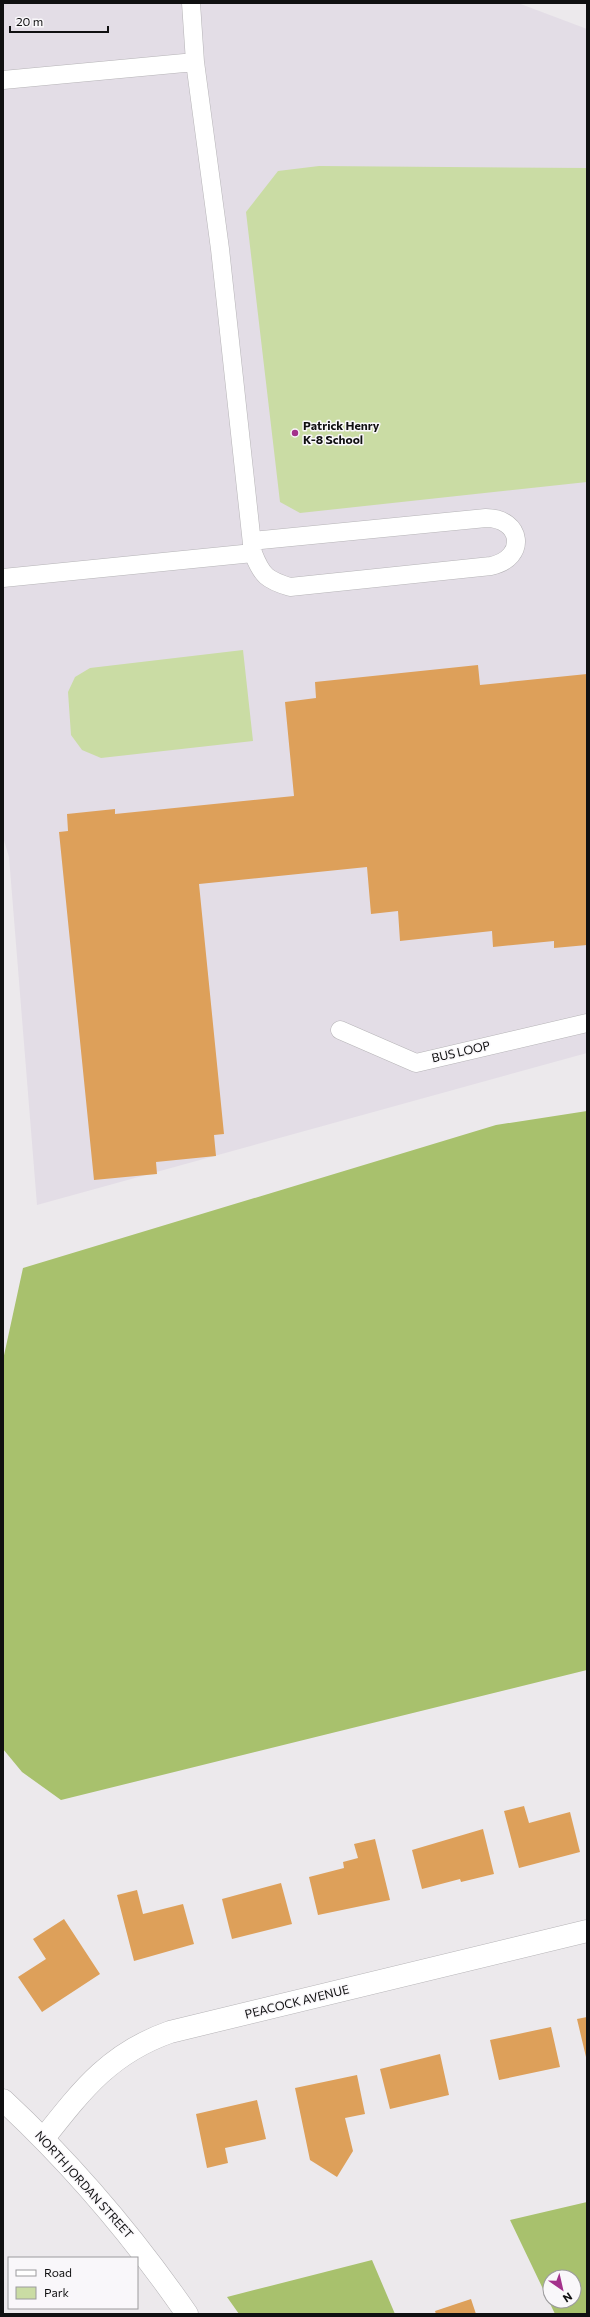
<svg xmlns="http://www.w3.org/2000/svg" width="590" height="2317" viewBox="0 0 590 2317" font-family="Commissioner,sans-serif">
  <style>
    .built { fill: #e3dde6 }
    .green { fill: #cadca4 }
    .forest { fill: #a8c16d; fill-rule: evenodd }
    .building { fill: #dda05a }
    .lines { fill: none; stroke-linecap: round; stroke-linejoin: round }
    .service-casing { stroke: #b6b4b7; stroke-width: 19 }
    .minor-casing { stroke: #b6b4b7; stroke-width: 23 }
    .tertiary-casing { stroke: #b6b4b7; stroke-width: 23 }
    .service { stroke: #fff; stroke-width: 18 }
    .minor { stroke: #fff; stroke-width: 22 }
    .tertiary { stroke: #fff; stroke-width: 22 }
    .poi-dot { fill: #a3318b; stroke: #f9f7fa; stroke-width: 1.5 }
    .labels { text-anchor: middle; stroke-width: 3; stroke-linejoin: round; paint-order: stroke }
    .poi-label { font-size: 12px; font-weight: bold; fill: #101011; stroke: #f9f7fa; text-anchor: start }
    .street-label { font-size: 12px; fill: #101011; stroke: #f9f7fa }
  </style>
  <rect width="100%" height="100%" fill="#ece9ec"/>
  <path class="built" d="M3 3H518L587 29V1053L37 1205 9 857 3 837Z"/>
  <path class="green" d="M319 166 587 168V482L300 513 280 502 246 212 278 171Z
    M243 650 253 741 101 758 82 750 71 735 68 692 75 677 90 668Z"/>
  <path class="forest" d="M587 1111V1670L61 1800 22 1772 3 1749V1360L23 1268 496 1125Z
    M587 2202V2314H555L510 2220ZM550 2277H574V2301H550Z
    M372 2260 395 2314H239L227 2297Z"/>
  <path class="building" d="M478 665 480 685 587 674V945L554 948V941L493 947 492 931 400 941 398 911 371 914 367 867 199 884 224 1134 214 1135 216 1156 156 1162 157 1174 94 1180 59 832 68 831 67 814 115 809V814L294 796 285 702 316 698 315 682Z
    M524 1806 529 1823 570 1812 580 1852 519 1868 504 1811Z
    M483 1829 494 1874 461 1882 460 1879 422 1889 412 1850Z
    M375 1839 390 1900 318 1915 309 1877 344 1868 343 1862 358 1858 354 1844Z
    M281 1883 292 1924 232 1939 222 1899Z
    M137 1890 143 1914 183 1904 194 1944 134 1961 117 1895Z
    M64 1919 100 1974 42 2012 18 1977 46 1959 33 1939Z
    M587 2017V2057H586L577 2019Z
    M551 2027 560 2067 499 2080 490 2040Z
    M440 2054 449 2095 390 2109 380 2069Z
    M357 2075 365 2114 345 2118 353 2151 337 2177 310 2160 295 2088Z
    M257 2100 266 2139 225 2148 228 2163 207 2168 196 2114Z
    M471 2299 476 2314H436L435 2311Z"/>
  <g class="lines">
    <defs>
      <path id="service" d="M191 3 195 62 220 249 253 553C262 576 267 580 290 587L491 566C528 558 522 518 486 518L252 541
        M3 80 195 62
        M3 578 253 553
        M340 1030 416 1063 587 1023"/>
      <path id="minor" d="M44 2138C82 2090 110 2053 170 2032L587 1931"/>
      <path id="tertiary" d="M3 2100C73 2165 133 2236 187 2314"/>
    </defs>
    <use href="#service" class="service-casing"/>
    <use href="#minor" class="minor-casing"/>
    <use href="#tertiary" class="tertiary-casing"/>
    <use href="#service" class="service"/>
    <use href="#minor" class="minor"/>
    <use href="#tertiary" class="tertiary"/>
  </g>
  <circle class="poi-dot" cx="295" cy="433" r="4"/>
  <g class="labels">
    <g class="poi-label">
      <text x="303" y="430">Patrick Henry<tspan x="303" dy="14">K-8 School</tspan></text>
    </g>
    <g class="street-label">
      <text transform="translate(461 1052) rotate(-13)" y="4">BUS LOOP</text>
      <text transform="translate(297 2002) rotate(-14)" y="4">PEACOCK AVENUE</text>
      <text transform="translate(84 2185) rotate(48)" y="4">NORTH JORDAN STREET</text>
    </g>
  </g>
  <rect width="590" height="2317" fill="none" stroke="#101011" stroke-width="8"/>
  <rect x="8" y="2257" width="130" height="52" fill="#f9f7fa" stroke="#9c9b9d"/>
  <rect x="16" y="2270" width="20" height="6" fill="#ffffff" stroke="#9c9b9d"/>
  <text x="44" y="2277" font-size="12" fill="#101011">Road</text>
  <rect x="16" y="2287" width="20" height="12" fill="#cadca4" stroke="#9c9b9d"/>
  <text x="44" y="2297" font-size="12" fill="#101011">Park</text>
  <g transform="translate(562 2289) rotate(146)"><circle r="19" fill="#f9f7fa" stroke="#9c9b9d"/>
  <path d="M0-3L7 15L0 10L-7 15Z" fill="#a3318b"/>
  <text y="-6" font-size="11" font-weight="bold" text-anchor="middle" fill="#101011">N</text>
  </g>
  <path d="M10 26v6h98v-6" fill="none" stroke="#101011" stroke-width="2"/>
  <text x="16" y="26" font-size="12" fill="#101011" stroke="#f9f7fa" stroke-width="3" paint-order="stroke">20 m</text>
</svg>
